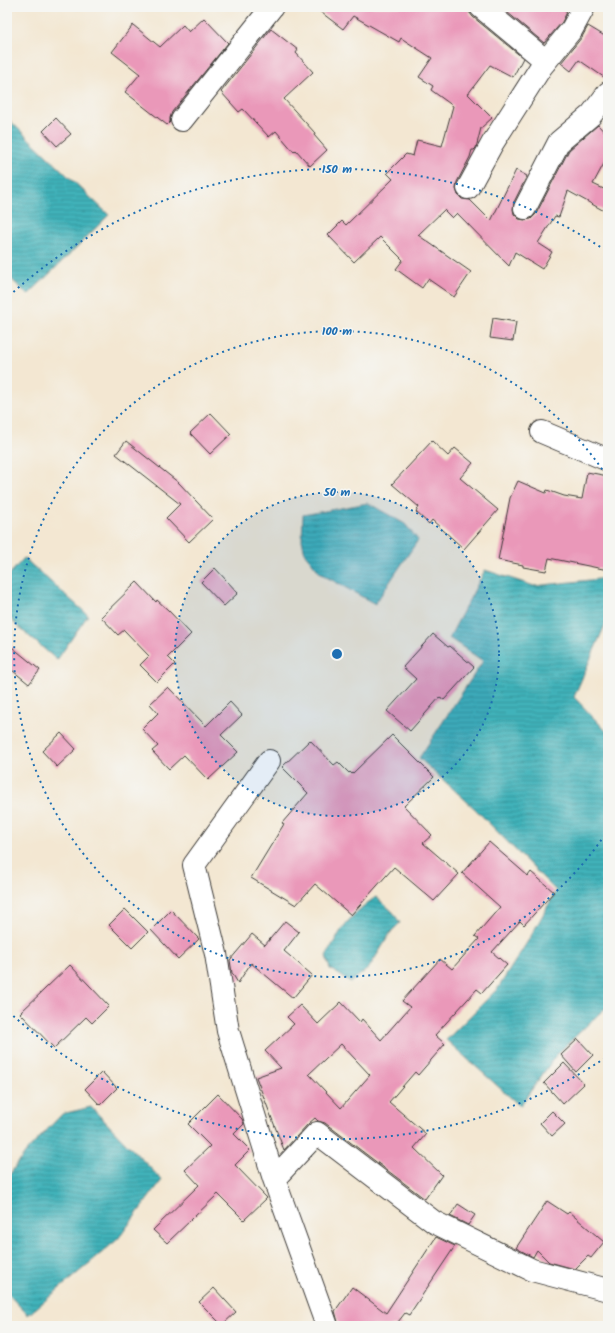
<svg xmlns="http://www.w3.org/2000/svg" width="615" height="1333" viewBox="0 0 615 1333" font-family="Kalam,sans-serif">
  <style>
    .water { fill: url(#water-rules); stroke: #2e676b }
    .building { fill: #ea98b9; fill-rule: evenodd }
    .lines { fill: none; stroke-linecap: round; stroke-linejoin: round }
    .minor-casing { stroke: #3c3a37; stroke-width: 24 }
    .minor { stroke: #fff; stroke-width: 22 }
    .ring { fill: none; stroke: #1f6fb2; stroke-width: 2; stroke-dasharray: 2 4 }
    .centre { fill: #1f6fb2; stroke: #f6f6f2; stroke-width: 2 }
    .ring-label { font-size: 12px; text-anchor: middle; font-weight: bold; fill: #1f6fb2; stroke: #f6f6f2; stroke-width: 3; stroke-linejoin: round; paint-order: stroke }
  </style>
  <defs>
    <pattern id="water-rules" width="6" height="5" patternUnits="userSpaceOnUse"><rect width="6" height="5" fill="#41b2ba"/><path d="M0 2.5h6" fill="none" stroke="#369096"/></pattern>
  </defs>
  <rect width="100%" height="100%" fill="#f6f6f2"/>
  <filter id="ink" filterUnits="userSpaceOnUse"><feTurbulence type="fractalNoise" baseFrequency=".025" numOctaves="2"/><feDisplacementMap in="SourceGraphic" scale="8" xChannelSelector="R" yChannelSelector="G"/><feConvolveMatrix kernelMatrix="1 2 1 2 8 2 1 2 1" color-interpolation-filters="sRGB"/></filter>
  <filter id="wash" filterUnits="userSpaceOnUse"><feTurbulence type="fractalNoise" baseFrequency=".012" numOctaves="4" result="noise"/><feDisplacementMap in="SourceGraphic" scale="16" xChannelSelector="R" yChannelSelector="G"/><feGaussianBlur stdDeviation="0.9" result="paint"/><feColorMatrix in="noise" values="0 0 0 0 0 0 0 0 0 0 0 0 0 0 0 0 0 1.4 0 .05"/><feComposite in="paint" operator="in"/></filter>
  <g filter="url(#wash)">
    <rect width="100%" height="100%" fill="#f3e7d2"/>
    <path class="water" d="M7 118 109 215 28 295 7 275Z
      M368 503 405 524 418 540 375 604 321 574 305 554 302 540 303 515Z
      M24 558 88 615 57 660 16 625 7 614V577Z
      M485 570 534 586 608 578V618L574 697 608 733V1013L604 1009 557 1054 520 1106 446 1040 498 988 531 936 556 891 474 808 419 758 483 661 449 638Z
      M376 897 393 912 400 923 391 932 369 968 351 982 330 969 326 956C341 929 349 915 376 897Z
      M91 1107 162 1180 118 1239 28 1315 7 1293V1178L26 1152 62 1114Z"/>
    <g id="blocks">
      <path class="building" d="M314 7H469V12L473 17 523 58 513 77 490 65 468 94 492 118 481 128 476 148 474 150H472L470 157 457 182 456 189 458 195 462 199 470 200 491 221 516 170 527 176 514 202 513 209 514 214 519 219 525 220 531 219 536 214 569 150 598 125 608 136V156L593 184 608 191V213L568 191 559 217 555 216 538 243 552 252 542 269 515 252 509 266 457 213 452 218 444 210 418 235 471 272 454 297 428 279 422 288 396 269 403 260 380 237 354 262 328 235 342 221 346 225 393 179 387 173 406 154 413 156 417 140 442 146 453 106 431 90 433 86 419 77 432 58 401 38 399 42 353 16 343 29Z
        M501 7H561L567 12 562 22 544 43Z
        M204 18 228 43 172 112 170 118V122L167 125 125 92 140 74 112 52 133 25 160 47 183 25 189 32Z
        M588 26 608 38V80L579 60 571 71 561 63 582 37Z
        M271 29 298 50 296 53 313 72 284 99 315 133 314 135 327 150 310 166 296 150 294 152 276 131 269 137 243 109 239 112 221 92Z
        M56 118 71 134 57 146 43 131Z
        M493 318 516 322 513 341 490 338Z
        M211 413 231 434 210 454 190 433Z
        M126 441 179 483 213 519 189 542 166 518 180 504 116 454Z
        M432 441 448 456 455 448 473 463 460 478 498 510 464 549 432 520 429 524 416 512 419 507 392 484Z
        M587 472 608 476V570L549 558 546 571 523 567V565L498 560 510 498 518 481 546 493 547 490 564 496 582 499Z
        M215 568 238 593 224 606 201 582Z
        M137 582 156 602 157 600 168 610 191 634 168 657 175 664 157 682 140 665 149 656 124 630 118 635 101 617Z
        M433 634 448 647 450 646 474 667 444 700 440 697 410 731 387 711 416 679 403 667Z
        M7 643 40 670 29 684 7 666Z
        M168 687 206 726 230 702 242 715 221 735 238 752 208 780 184 755 169 769 152 751 158 746 142 729 158 713 150 704Z
        M61 733 76 749 57 767 42 751Z
        M392 735 434 777 404 806 432 835 423 843 459 874 434 901 394 867 351 915 315 884 296 905 251 878 284 824 282 823 308 793 282 767 310 740 334 765 338 762 349 773 350 772 352 774Z
        M489 842 528 876 531 872 554 892 524 925 520 921 492 952 507 965 482 993 477 989 435 1035 445 1044 418 1075 415 1072 389 1102 426 1134 414 1148 442 1175 425 1199 325 1123 318 1121 315 1118 308 1124 284 1150 256 1077 281 1068 265 1051 294 1024 287 1017 300 1005 318 1024 341 1002 360 1022 362 1019 381 1040 410 1007 402 1001 440 959 452 969 479 939 475 936 500 907 462 873ZM341 1044 370 1075 341 1108 309 1074Z
        M125 909 148 932 132 948 109 925Z
        M171 910 199 939 178 959 151 930Z
        M285 921 299 932 284 951 312 975 293 998 251 963 238 983 232 973 230 960 252 934 265 945Z
        M70 965 109 1006 92 1023 86 1017 54 1048 20 1013Z
        M578 1039 593 1055 576 1072 561 1055Z
        M564 1063 584 1084 563 1104 544 1083Z
        M102 1072 117 1088 100 1105 85 1089Z
        M218 1094 242 1119 244 1124 234 1134 250 1150 235 1165 267 1198 244 1220 218 1194 167 1243 153 1230 199 1185 185 1170 210 1146 188 1124Z
        M552 1111 565 1124 552 1136 540 1123Z
        M547 1201 567 1214 569 1212 604 1242 591 1258 588 1256 575 1269 549 1262 537 1250 533 1257 516 1248Z
        M458 1204 475 1215 468 1225 450 1216Z
        M436 1237 455 1246 409 1315 405 1313 398 1322 404 1326H339L335 1311 352 1287 386 1313Z
        M214 1288 236 1312 222 1325 199 1302Z"/>
    </g>
  </g>
  <g filter="url(#ink)">
    <use href="#blocks" fill-opacity="0" stroke="#3c3a37" stroke-width="1"/>
    <g class="lines">
      <defs>
        <path id="minor" d="M481 7 546 61
          M182 120 272 7
          M468 188 492 144 541 67 572 29 584 7
          M525 208 559 142 591 115 608 93
          M542 432 608 460
          M269 761 194 865 216 954 228 1031 274 1179 327 1326
          M274 1179 317 1133 434 1222 532 1270 608 1290"/>
      </defs>
      <use href="#minor" class="minor-casing"/>
      <use href="#minor" class="minor"/>
    </g>
  </g>
  <circle cx="337" cy="654" r="162" fill="#1f6fb2" fill-opacity=".12"/>
  <g class="ring">
    <circle cx="337" cy="654" r="162"/>
    <path d="M608 830A323 323 0 1 1 608 478"/>
    <path d="M605 1058A485 485 0 0 1 9 1012M9 296A485 485 0 0 1 605 250"/>
  </g>
  <circle cx="337" cy="654" r="6" class="centre"/>
  <g class="ring-label">
    <text x="337" y="173">150 m</text>
    <text x="337" y="335">100 m</text>
    <text x="337" y="496">50 m</text>
  </g>
  <rect width="615" height="1333" fill="none" stroke="#f6f6f2" stroke-width="24"/>
</svg>
